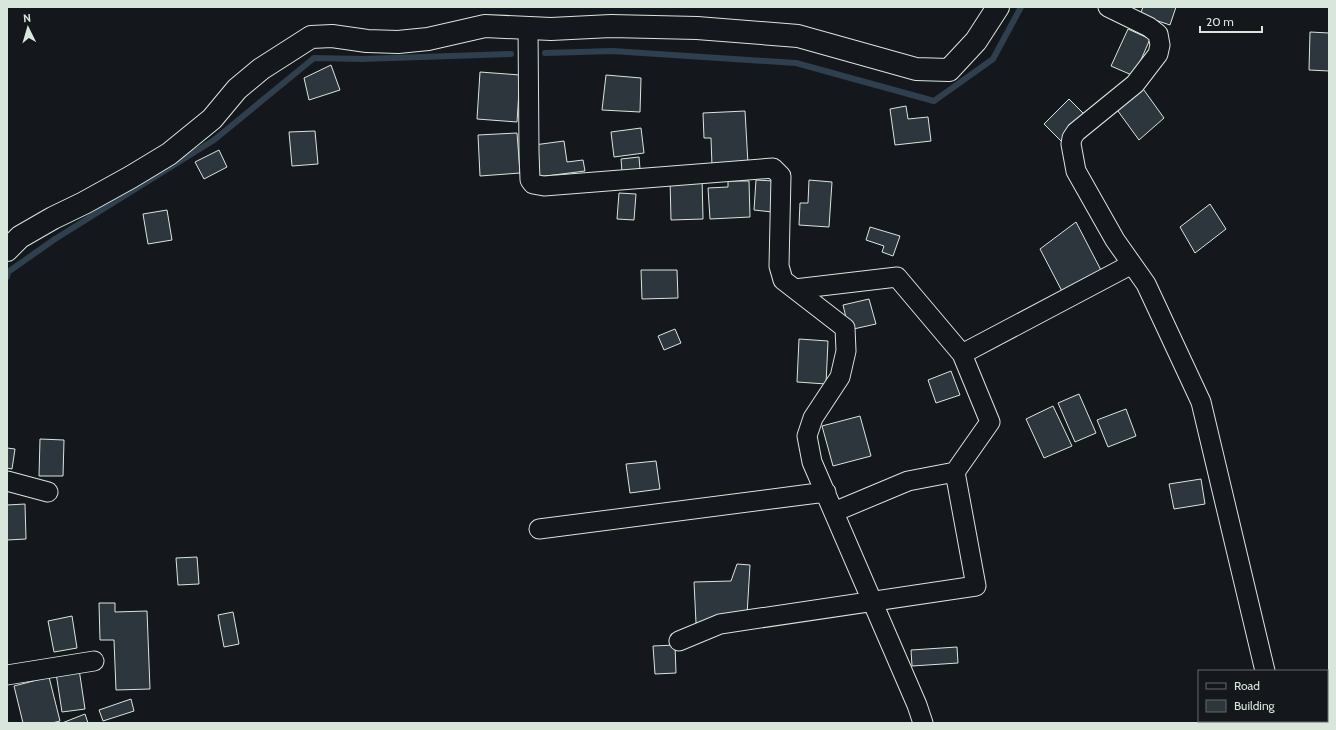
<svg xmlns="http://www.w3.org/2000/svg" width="1336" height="730" viewBox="0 0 1336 730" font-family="Cabin,sans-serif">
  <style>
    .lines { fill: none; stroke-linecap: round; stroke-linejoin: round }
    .stream { stroke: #2f3f4d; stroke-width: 6 }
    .building { fill: #2c363c; stroke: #d8e6dc }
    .street-casing { stroke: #d8e6dc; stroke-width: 21 }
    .secondary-casing { stroke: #d8e6dc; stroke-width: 24 }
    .street { stroke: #14181c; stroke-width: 19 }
    .secondary { stroke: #14181c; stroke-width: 22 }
  </style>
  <rect width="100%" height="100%" fill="#14181c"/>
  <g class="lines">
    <path class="stream" d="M545 53 612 51 796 63 934 101 993 59 1021 7
      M7 277 8 272 55 239 214 140 314 58 362 59 511 54"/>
  </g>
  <path class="building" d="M1143 7H1176L1170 25 1140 15Z
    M1128 29 1150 39 1134 76 1111 66Z
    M1310 32 1329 33V71L1309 70Z
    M331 65 340 90 309 100 304 78Z
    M480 72 520 75 517 122 477 119Z
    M606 75 641 78 640 112 602 110Z
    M1141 86 1164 118 1139 140 1115 107Z
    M1069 99 1086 116 1061 141 1044 124Z
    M906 106 908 119 928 117 931 141 895 145 890 109Z
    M745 111 748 164 712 166 711 138H704L703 113Z
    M641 128 644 153 614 157 611 132Z
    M315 131 318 164 292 166 289 132Z
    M517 133 520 173 480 176 478 135Z
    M564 141 567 162 583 160 585 171 538 177 534 145Z
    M219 150 227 167 204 179 195 162Z
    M639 157 640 169 622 171 621 159Z
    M702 177 703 219 671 220 670 179Z
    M756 180 774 181 772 212 754 210Z
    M809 180 832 182 829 227 799 225 800 203H808Z
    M728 181H749L750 217 710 219 708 188 728 187Z
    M619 193 636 194 634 220 617 219Z
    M1210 204 1226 229 1195 253 1180 227Z
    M167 210 172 240 148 244 143 214Z
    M1076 222 1103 274 1064 295 1040 249Z
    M870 227 900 236 893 256 882 252 884 246 866 240Z
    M641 270H677L678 298 642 299Z
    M869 299 876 324 849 330 843 305Z
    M675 329 681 343 664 350 658 336Z
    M799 339 828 341 826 384 797 382Z
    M951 371 960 395 936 403 928 380Z
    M1079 394 1096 433 1075 442 1058 403Z
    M1053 406 1072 446 1044 458 1026 419Z
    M1126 409 1136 436 1108 447 1097 420Z
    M860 416 871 456 833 466 822 426Z
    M40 439 64 440 63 476H39Z
    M7 448 15 449 12 469 7 468Z
    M656 461 660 489 630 493 626 464Z
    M1201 479 1205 504 1174 509 1169 484Z
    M25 504 26 539 7 540V505Z
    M197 557 199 584 178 585 176 558Z
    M737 564 750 565 747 615 696 623 694 582 731 581Z
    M99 603H115V612L147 611 150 689 116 690 114 640H100Z
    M233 612 239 644 224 647 218 615Z
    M72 616 77 648 54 652 48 621Z
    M675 645 676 673 655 674 653 646Z
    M957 647 958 663 912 666 911 650Z
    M79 669 85 709 62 712 56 673Z
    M49 677 60 721 52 723H23L14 686Z
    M131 699 134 711 103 721 99 710Z
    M85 714 88 723H62Z"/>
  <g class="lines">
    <defs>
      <path id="street" d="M1108 7 1149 27 1158 34 1160 45 1158 54 1135 84 1076 132 1072 138 1071 144 1076 171 1115 240 1146 284 1201 402 1265 671
        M528 27 529 152 530 180 533 184 544 186 773 168 781 176 779 266 783 280 845 328 846 351 840 377 813 418 807 436 812 462 917 705 923 723
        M962 354 1132 264
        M7 481 48 492
        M834 512 908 481 955 472
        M539 529 826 492
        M679 641 720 624 976 586 955 472 990 422 962 354 897 277 795 289
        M7 675 94 661
        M1327 713H1329"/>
      <path id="secondary" d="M7 250 20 237 53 218 84 203 131 177 169 154 212 119 237 89 261 69 311 37 332 36 367 41 398 42 428 39 485 26 551 29 611 26 697 28 798 36 916 69 949 70 976 41 998 7"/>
    </defs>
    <use href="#street" class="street-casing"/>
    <use href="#secondary" class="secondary-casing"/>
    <use href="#street" class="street"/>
    <use href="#secondary" class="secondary"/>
  </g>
  <rect width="1336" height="730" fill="none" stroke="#d8e6dc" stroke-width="16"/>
  <rect x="1198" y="670" width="130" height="52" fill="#14181c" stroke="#626a69"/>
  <rect x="1206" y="683" width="20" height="6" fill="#14181c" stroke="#626a69"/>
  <text x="1234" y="690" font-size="12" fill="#d8e6dc">Road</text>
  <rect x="1206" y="700" width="20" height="12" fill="#2c363c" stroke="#626a69"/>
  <text x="1234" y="710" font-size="12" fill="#d8e6dc">Building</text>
  <g transform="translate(28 28) rotate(355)" stroke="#14181c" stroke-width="3" paint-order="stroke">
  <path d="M0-3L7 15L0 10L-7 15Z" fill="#d8e6dc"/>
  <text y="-6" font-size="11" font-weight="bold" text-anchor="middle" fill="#d8e6dc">N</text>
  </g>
  <path d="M1200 26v6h62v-6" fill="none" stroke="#d8e6dc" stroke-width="2"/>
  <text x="1206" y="26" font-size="12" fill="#d8e6dc" stroke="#14181c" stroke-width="3" paint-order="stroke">20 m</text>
</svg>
